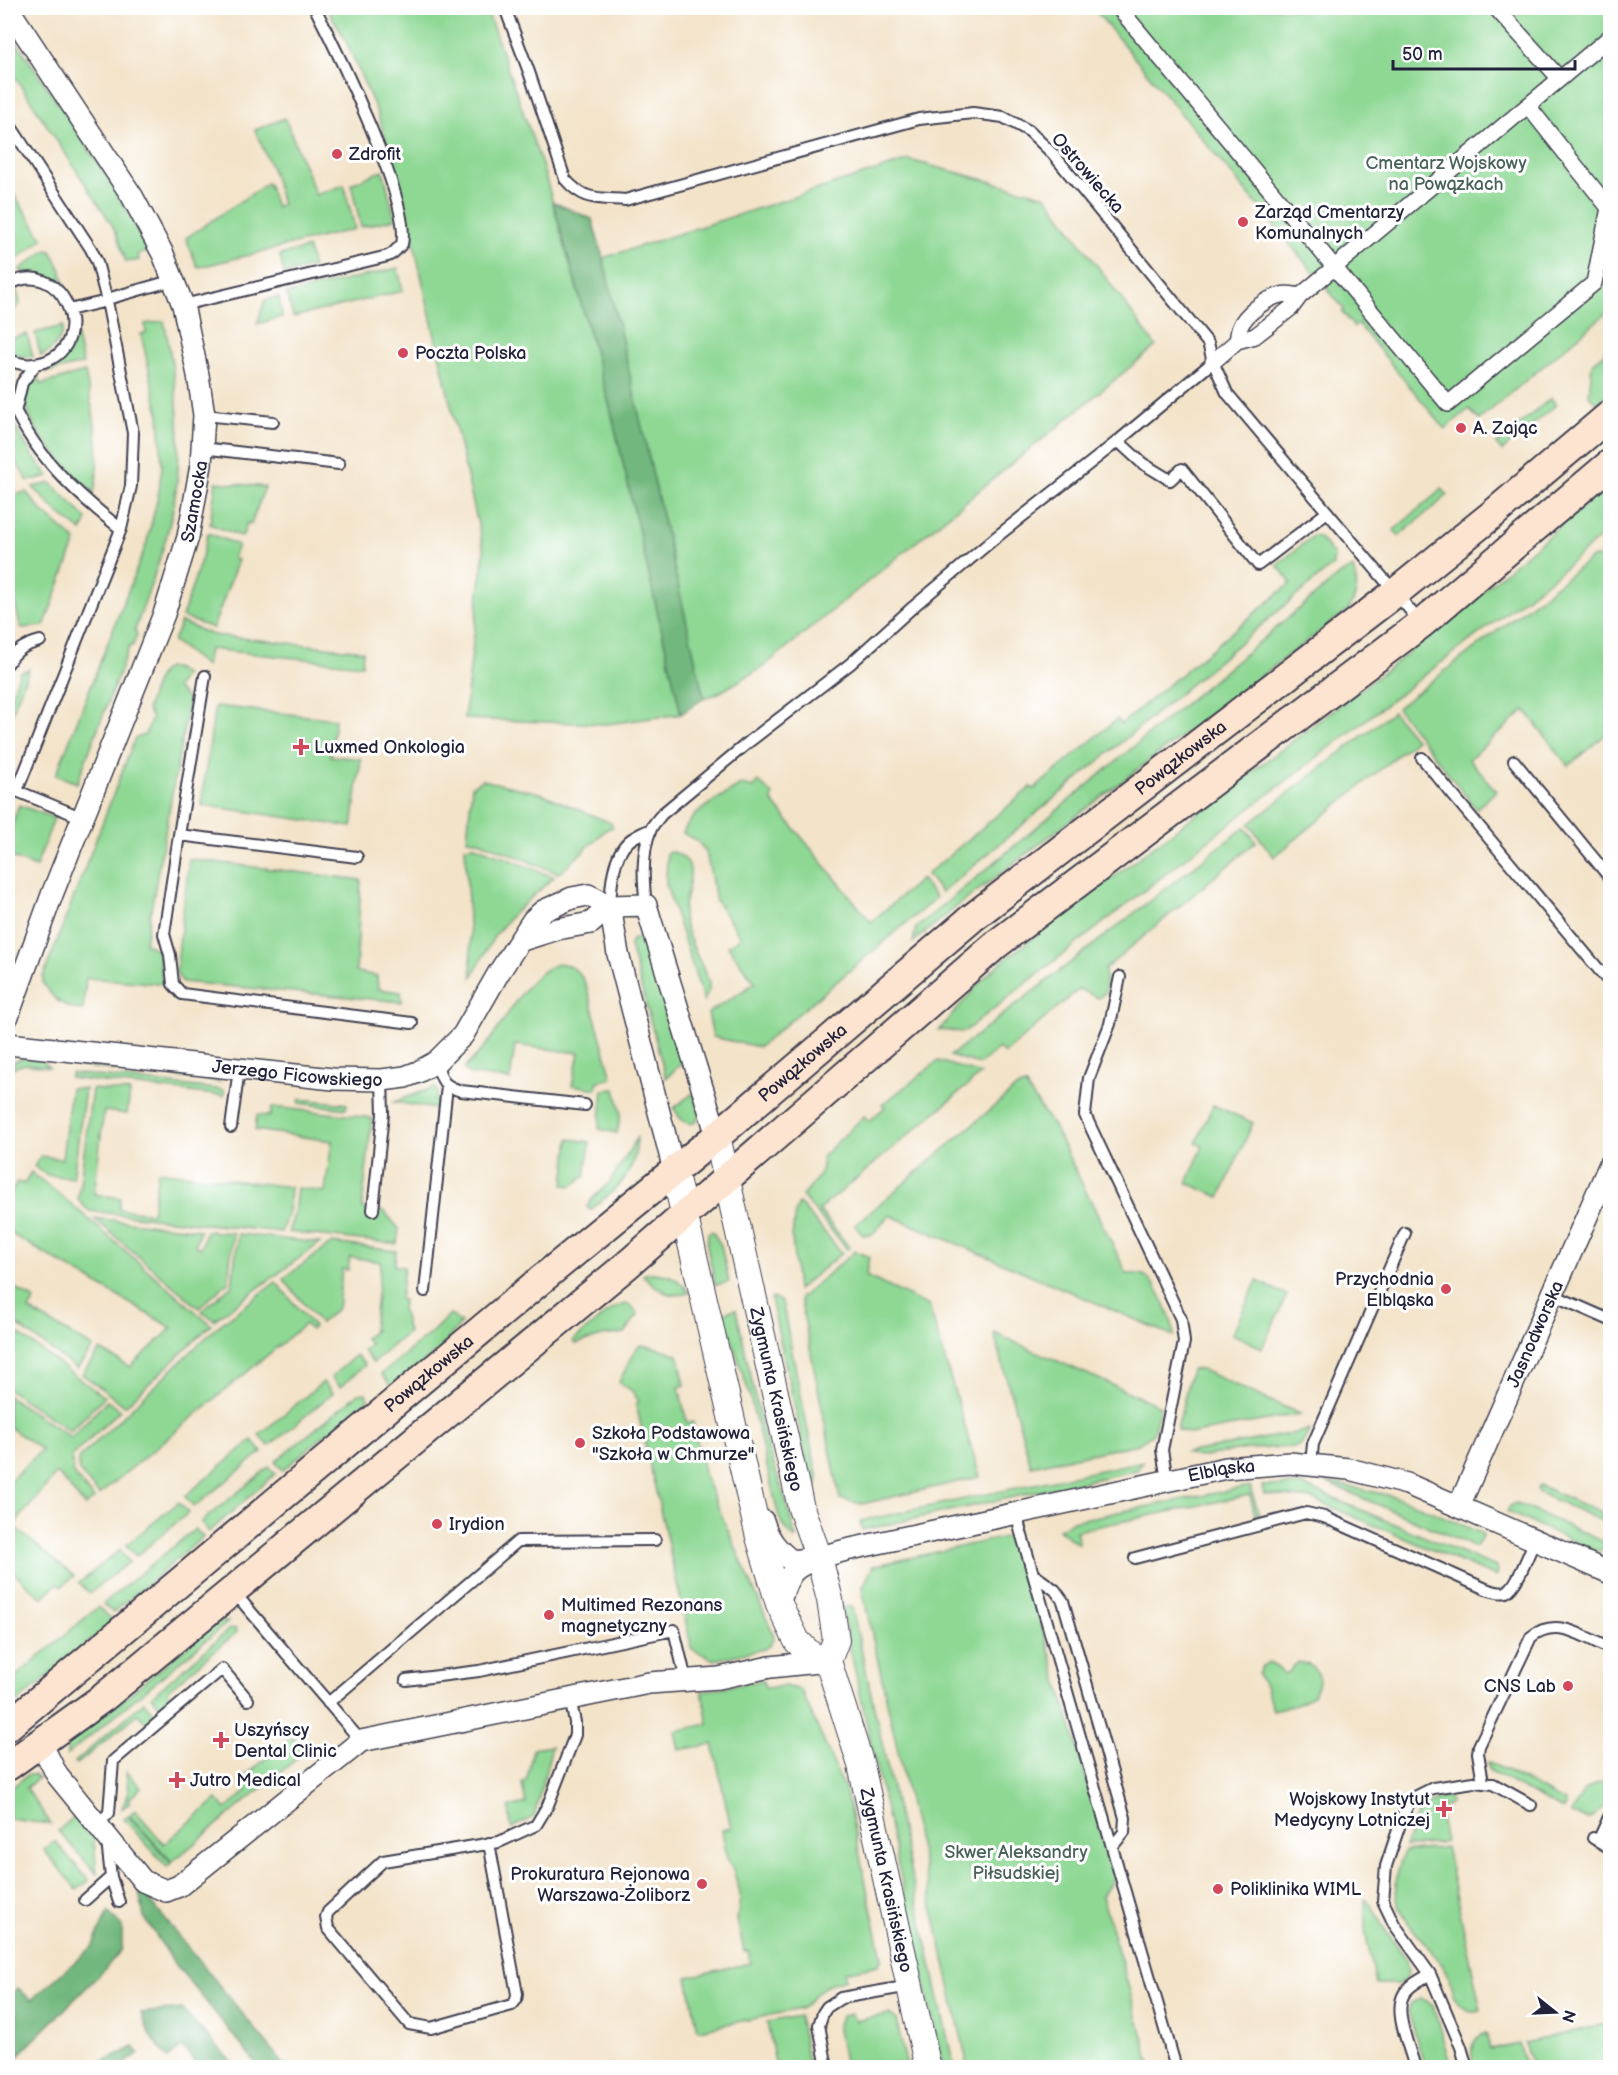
<svg xmlns="http://www.w3.org/2000/svg" width="1618" height="2075" viewBox="0 0 1618 2075" font-family="'Balsamiq Sans',sans-serif">
  <style>
    .green { fill: #8ed894; stroke: #587d68; stroke-width: 1.5 }
    .forest { fill: #72b87e; stroke: #4a6d5c; stroke-width: 1.5 }
    .lines { fill: none; stroke-linecap: round; stroke-linejoin: round }
    .service-casing { stroke: #413f50; stroke-width: 14 }
    .pedestrian-casing { stroke: #413f50; stroke-width: 18 }
    .minor-casing { stroke: #413f50; stroke-width: 24 }
    .tertiary-casing { stroke: #413f50; stroke-width: 28 }
    .secondary-casing { stroke: #413f50; stroke-width: 32 }
    .service { stroke: #fff; stroke-width: 10 }
    .pedestrian { stroke: #fff; stroke-width: 15 }
    .minor { stroke: #fff; stroke-width: 21 }
    .tertiary { stroke: #fff; stroke-width: 26 }
    .secondary { stroke: #fde4d1; stroke-width: 28 }
    .poi-dot { fill: #d1495b; stroke: #fff; stroke-width: 2 }
    .labels { text-anchor: middle; stroke-width: 6; stroke-linejoin: round; paint-order: stroke }
    .poi-label { font-size: 18px; fill: #22223b; stroke: #fff; text-anchor: start }
    .park-label { font-size: 18px; fill: #48625a; stroke: #fff }
    .street-label { font-size: 18px; fill: #22223b; stroke: #fff }
  </style>
  <rect width="100%" height="100%" fill="#fff"/>
  <filter id="ink" filterUnits="userSpaceOnUse"><feTurbulence type="fractalNoise" baseFrequency=".0167" numOctaves="2"/><feDisplacementMap in="SourceGraphic" scale="12" xChannelSelector="R" yChannelSelector="G"/><feConvolveMatrix kernelMatrix="1 2 1 2 8 2 1 2 1" color-interpolation-filters="sRGB"/></filter>
  <filter id="wash" filterUnits="userSpaceOnUse"><feTurbulence type="fractalNoise" baseFrequency=".008" numOctaves="4" result="noise"/><feDisplacementMap in="SourceGraphic" scale="24" xChannelSelector="R" yChannelSelector="G"/><feGaussianBlur stdDeviation="1.35" result="paint"/><feColorMatrix in="noise" values="0 0 0 0 0 0 0 0 0 0 0 0 0 0 0 0 0 1.4 0 .05"/><feComposite in="paint" operator="in"/></filter>
  <g filter="url(#wash)">
    <rect width="100%" height="100%" fill="#f3e3c9"/>
    <path class="green" d="M327 8H486L543 168 611 411 681 714 607 724 464 719 484 551 401 187 377 112 344 37Z
      M1093 8H1610V310L1479 420 1469 409 1445 429 1358 324 1354 327 1342 312 1344 309Z
      M8 29 100 166 133 221 148 252 138 254 139 260 126 262 117 235 111 223 8 66Z
      M285 118 316 195 344 185 355 229 200 267 197 266 186 238 268 183 276 207 282 204 272 169 255 130Z
      M909 160 1046 196 1156 346 763 667 717 694 704 698 603 258Z
      M383 170 395 219 361 227 351 184Z
      M8 185 43 239 8 266Z
      M308 248 313 267 284 274 280 255Z
      M47 250 51 251C59 263 63 275 66 290 55 275 38 272 21 272L20 269Z
      M398 268 403 291 293 317 287 294Z
      M16 288 20 303 17 308 8 310V293Z
      M279 297 282 317 257 324 265 300Z
      M164 321C179 392 187 463 167 534 158 567 146 598 135 630L137 634 133 645 129 647 77 783 56 775 146 545 158 497 162 466 159 414 141 334 146 333 145 324Z
      M63 326C62 340 53 350 41 356L35 333Z
      M76 333 83 364 47 372 46 368C62 362 73 351 76 333Z
      M27 334 33 357 19 356 8 350V339Z
      M1610 349V392L1597 404 1589 395 1592 364Z
      M85 372C93 413 103 452 94 493 74 474 24 428 26 399 26 389 32 382 37 374L41 384Z
      M1551 398 1556 405 1502 451 1496 444Z
      M8 415 32 455 49 476 28 481 8 450Z
      M216 482 265 487 251 524 247 523 242 537 210 524Z
      M51 483 87 519 82 531 58 513 33 487Z
      M1610 484V529L1561 571 1210 839 964 1032 939 1030 983 979 1004 960 1406 655Z
      M1442 489 1448 495 1399 536 1394 530Z
      M26 492 42 511 76 541 44 626 21 628 8 576V496Z
      M208 533 238 545 233 558 238 560 213 628 182 617 202 557Z
      M1313 536 1319 537 1334 555 1333 565 941 893 927 874 1031 787 1034 789 1117 719 1121 724 1291 583 1277 565Z
      M1593 557H1598L1610 567V731L1568 766 1525 710 1469 759 1496 791 1476 809 1397 708Z
      M1353 568C1358 585 1359 594 1348 610L964 901 913 942 916 928 1342 573Z
      M181 622 213 635 363 651 362 665 209 649 206 666 173 641Z
      M168 668H174L185 675 176 688 189 700 145 943 158 951 163 984 86 978 83 1010C63 1008 54 1000 43 983V977L135 738 145 735 152 718 147 710C151 697 155 673 168 668Z
      M29 669 8 723V704L20 672Z
      M215 706 335 719 331 756 361 759 352 827 201 805Z
      M1393 712 1416 740 1274 857 1249 824Z
      M482 780 540 793 611 823 613 827 607 829 561 872 557 873 479 841 467 839 472 786Z
      M758 781 773 795 772 801 871 922 921 879 936 898 759 1047 713 1037 708 1013 755 983 728 946 741 937 716 901 706 852 697 841 683 833C692 810 720 798 741 785L754 788Z
      M19 805 54 818 36 867 8 856V835Z
      M1245 827 1256 842 1105 969 1106 992 1098 998 1079 989 1004 1054 999 1048 980 1064 950 1056Z
      M475 846 554 877 512 915 495 935 472 977 465 847Z
      M673 852C708 864 678 898 684 922 689 942 701 963 709 982V990L704 1001 666 885 667 853Z
      M189 859 361 880 356 972 377 976 378 989 401 992 402 1002 182 982 176 972Z
      M636 938 643 941 684 1061 666 1078 630 946 632 940Z
      M560 963C574 967 580 972 586 985L612 1078 597 1082 596 1089 572 1085 579 1053 515 1045 510 1080 469 1074 464 1069C473 1059 484 1049 492 1037 512 1011 527 973 560 963Z
      M23 1058 42 1060 49 1067 25 1064 8 1069V1064Z
      M938 1061 981 1074 819 1210 850 1248 847 1249 802 1196C813 1183 825 1174 822 1157L864 1116 869 1121 885 1107 882 1105Z
      M81 1065 217 1079 220 1082 77 1066Z
      M71 1073 224 1090V1096L70 1078Z
      M1025 1085 1055 1129 1127 1274C1135 1274 1143 1272 1149 1279 1159 1288 1174 1323 1174 1336L889 1215 872 1235H863L855 1225 1004 1098 1016 1088Z
      M435 1087 437 1090 436 1109 394 1102Z
      M71 1088 85 1089 73 1178 47 1175 34 1166 41 1156 62 1159Z
      M92 1089 130 1092 127 1114 104 1111 94 1194 120 1198 119 1209 152 1213 158 1171 290 1187 288 1213 281 1232 89 1211 78 1200Z
      M615 1089 621 1113 617 1133 599 1129 603 1090Z
      M693 1093 700 1113 696 1122C685 1127 679 1118 674 1108Z
      M300 1099 347 1104 346 1109 299 1103Z
      M1213 1105 1253 1123 1220 1197 1187 1183 1203 1146 1196 1143Z
      M272 1107 372 1118 362 1208 384 1211 399 1229 397 1244 288 1232 294 1215 297 1188 325 1192 332 1141 255 1130 257 1115 270 1116Z
      M637 1138C636 1175 616 1190 590 1210L587 1207 592 1199 610 1182Z
      M569 1139 590 1142 585 1176 572 1186 564 1185Z
      M31 1172 70 1203 211 1325 125 1406 82 1374 100 1350 130 1367 172 1328 8 1232V1199L17 1182 24 1184Z
      M799 1203 842 1253 797 1290 792 1237 795 1213Z
      M94 1218 200 1230 195 1246 201 1248 206 1231 233 1233 228 1282 199 1308Z
      M712 1231 721 1245 729 1282 715 1285 707 1246 708 1233Z
      M238 1234 320 1243 214 1320 202 1311 232 1285Z
      M332 1243 396 1251 395 1266 404 1267 400 1300H403L402 1309 408 1332 373 1363 363 1350 370 1344 365 1338 375 1330H373L381 1262 350 1257 348 1270 342 1269 338 1308 320 1323 283 1279Z
      M855 1251 869 1257 866 1276 929 1306 980 1477 862 1504 840 1499 800 1298Z
      M648 1273C667 1273 679 1277 689 1293 668 1299 657 1289 643 1275Z
      M1257 1281 1287 1295 1262 1348 1232 1334Z
      M276 1282 314 1327 311 1330 305 1324 99 1495 79 1471 78 1459 217 1327Z
      M8 1284 35 1300 29 1310 93 1347 77 1369 8 1318Z
      M774 1298 782 1302 818 1480 814 1494 771 1299Z
      M626 1304 631 1306 638 1314 625 1333 602 1336 575 1344 573 1341C589 1329 607 1308 626 1304Z
      M736 1309 764 1436 786 1501 796 1538H794L783 1526 779 1517 749 1393 723 1313Z
      M450 1314 461 1323 440 1349 393 1387 381 1374 432 1332Z
      M8 1326 104 1397 70 1431 8 1389Z
      M994 1333 1160 1406 1153 1434 1138 1444 1031 1466Z
      M641 1345 665 1350 678 1355 685 1385 679 1387 687 1423 693 1422 705 1477 774 1636 771 1644 764 1649 714 1660 692 1649 636 1404 639 1401 632 1391 619 1382 636 1349Z
      M356 1355 365 1365 340 1387 331 1377Z
      M1191 1369 1202 1370 1300 1414 1190 1434 1177 1430Z
      M323 1382 333 1393 269 1446 259 1435Z
      M366 1393 368 1399 283 1470 275 1462 358 1394Z
      M8 1396 71 1437 107 1401 120 1410 72 1456 73 1473 94 1499 85 1506 57 1473 13 1526 74 1576 62 1586 58 1583 42 1598 8 1568V1482L42 1450 8 1426Z
      M1310 1430 1302 1444 1296 1447 1248 1449 1199 1457 1185 1453Z
      M252 1440 262 1452 194 1507 185 1496Z
      M1143 1461 1137 1470 862 1530 860 1521Z
      M269 1467 275 1474 209 1532 201 1522Z
      M1323 1481 1392 1496 1413 1503 1483 1534 1476 1547Z
      M1302 1485 1496 1567 1498 1573 1496 1577 1312 1499 1264 1494 1262 1486Z
      M1539 1485 1610 1517 1609 1521 1604 1522 1539 1493 1537 1490Z
      M1250 1486 1259 1515H1255L1250 1495 1076 1531 1079 1543 1073 1541 1059 1529 1073 1521Z
      M179 1502 188 1513 136 1556 126 1545Z
      M1516 1503 1609 1544 1604 1549 1596 1551 1507 1512 1511 1505Z
      M195 1529 203 1537 113 1613 103 1604Z
      M1013 1535 1018 1544 1115 1876 1102 1896 1152 2067H968L862 1589 873 1566Z
      M120 1550 129 1562 90 1593 79 1583Z
      M851 1606 852 1608 954 2067H943L841 1608Z
      M98 1607 114 1621 8 1710V1683Z
      M218 1621 228 1622 67 1755V1746Z
      M236 1628 237 1632 168 1690 170 1706 163 1710 152 1696 230 1629Z
      M1269 1662 1278 1667 1284 1674 1289 1672 1297 1662C1320 1665 1324 1677 1313 1696L1296 1704 1273 1710 1265 1686 1258 1674 1262 1666Z
      M763 1680 765 1688 784 1686 801 1690 846 1792 882 1958 878 1965 844 1972 846 1979C836 1982 826 1984 818 1992 812 1997 808 2005 800 2009L698 2030 687 1977 751 1963 748 1951 744 1952 737 1919 740 1899 739 1889 733 1870 727 1858 722 1830 731 1828 713 1744 679 1750 675 1731 708 1724 702 1691Z
      M144 1702 156 1715 149 1726 138 1714 77 1764 75 1762Z
      M292 1737 305 1752 172 1862 129 1815 135 1810 164 1844 217 1799 226 1809 247 1791 239 1781Z
      M552 1746 534 1817 511 1828 509 1807 526 1803 522 1784 527 1779 533 1749Z
      M1489 1762 1565 1802 1566 1807 1563 1810 1490 1771 1487 1763Z
      M127 1772 141 1788 128 1800 130 1803 121 1809 128 1795Z
      M29 1775H35L38 1778 26 1788 51 1824 8 1819V1791L25 1777Z
      M1605 1780C1607 1783 1610 1785 1610 1788 1613 1799 1597 1815 1588 1819L1571 1814 1584 1790Z
      M1446 1797 1450 1799 1451 1803 1447 1806 1438 1809 1445 1842 1405 1847 1415 1819 1424 1805Z
      M77 1814 93 1831 97 1874 58 1831Z
      M128 1816 171 1863 167 1867 124 1819Z
      M55 1841 89 1881 77 1890 44 1850Z
      M1446 1847 1481 2010C1472 2012 1467 2011 1460 2005 1451 1997 1452 1985 1448 1975 1437 1950 1405 1929 1398 1902 1393 1885 1398 1868 1404 1852Z
      M1365 1899 1371 1904 1383 1927 1406 1958 1408 1974 1405 1980 1398 1984H1376L1365 1930Z
      M1420 1999 1425 2000 1433 2006 1451 2067H1425L1408 2011 1411 2003Z
      M852 2014 855 2021 889 2014 896 2019 907 2067H845L837 2024 842 2016Z
      M799 2016 809 2067H776L767 2022Z
      M1610 2023V2067H1532L1525 2043Z
      M1486 2033 1490 2050 1519 2044 1526 2067H1474C1470 2053 1469 2039 1486 2033Z"/>
    <path class="forest" d="M553 202 592 219 603 258 704 698 681 714 611 411Z
      M138 1886 286 2067H259L173 1961 144 1917Z
      M108 1912 122 1926V1949L104 1970 8 2066V1997L18 1988 31 2000 92 1947Z
      M182 2009 236 2067H199L182 2047 168 2058 150 2035 141 2013Z
      M134 2047 139 2053 121 2067H113L111 2066 109 2067H91Z"/>
  </g>
  <g filter="url(#ink)">
    <g class="lines">
      <defs>
        <path id="service" d="M505 8 529 72 565 179C584 201 597 198 625 200L919 119 973 113 1003 117 1029 131 1053 154 1208 343 1213 362 1227 393 1420 622
          M8 122 91 249 97 262 107 301 133 433 131 486 121 529 17 791 83 818
          M8 285C61 254 100 342 44 362 31 366 19 365 8 359
          M107 299 174 280
          M183 305 388 256 393 253 402 244C412 203 336 49 315 8
          M69 310 107 301
          M8 394C30 451 74 492 121 529
          M15 412 22 383 36 364
          M204 415 273 422
          M1118 441 1142 463 1170 480 1182 469 1258 565 1326 513
          M202 448 339 464
          M8 663C16 650 25 645 40 641
          M205 676 179 835 357 857
          M1422 758 1610 983
          M1514 761 1610 878
          M179 835 164 934 170 955 173 984 182 994 412 1023
          M646 905C643 881 641 852 651 829 653 824 658 819 662 814L750 741 850 664 913 607 995 538 1118 441 1213 362
          M610 906C611 885 613 855 629 841 635 836 644 832 651 829
          M1120 977 1110 1024 1089 1078 1085 1115 1181 1319 1184 1342 1162 1450 1167 1480
          M436 1062C443 1081 440 1084 461 1091L585 1105
          M231 1127 239 1069
          M373 1210 383 1114 382 1080
          M425 1291 447 1086
          M1553 1295 1610 1320
          M1311 1464 1313 1444 1405 1233
          M1017 1512 1020 1529 1176 2068
          M1135 1558 1306 1513 1324 1517 1486 1589C1492 1591 1500 1594 1506 1592 1518 1586 1529 1552 1535 1540
          M1033 1574 1055 1590 1063 1601 1125 1818 1124 1832 1112 1847
          M233 1591 361 1741
          M406 1680 479 1671 674 1630 686 1680
          M328 1703 518 1541 655 1540
          M1483 1782 1478 1753 1479 1746 1531 1637C1557 1616 1584 1637 1610 1649
          M96 1826 109 1813 113 1761 222 1669 248 1700
          M1593 1838 1610 1848
          M107 1841 111 1877 119 1902
          M1598 1841 1610 1815
          M489 1843 517 1994 516 2000 512 2005 431 2028 409 2024 328 1928 326 1917 328 1912 383 1861 499 1842 536 1825 548 1805 575 1735V1722L570 1699
          M85 1900 111 1877
          M827 2068 819 2025 823 2013 827 2007 841 1998 910 1986
          M1415 2068C1410 2048 1393 2012 1404 1994 1409 1985 1422 1979 1430 1974
          M1467 2068 1461 2047 1430 1974 1394 1924 1383 1901 1386 1866 1403 1815 1409 1803 1415 1797 1433 1788 1474 1782 1493 1784 1531 1805"/>
        <path id="pedestrian" d="M1119 8 1448 404 1594 283 1609 208 1528 106
          M1496 8 1560 79
          M1237 341C1238 337 1238 331 1240 327 1245 314 1267 298 1281 295 1287 293 1294 295 1300 296
          M1213 362 1237 341 1255 336 1291 308 1300 296 1610 37"/>
        <g id="minor">
          <path d="M610 906 618 954 674 1170"/>
          <path d="M522 940 557 929 591 923 610 906"/>
          <path id="s1" d="M8 1016 53 892 164 614 188 537 201 465 204 415 198 375 183 305 163 254 132 196 8 8"/>
          <path id="s2" d="M8 1044 333 1079 382 1080 405 1077 418 1072 436 1062 463 1035 498 974 533 920 543 911 572 898 588 895 610 906 646 905 717 1136"/>
          <path id="s3" d="M1459 1506 1610 1164"/>
          <path d="M763 1521C768 1539 777 1550 792 1561L815 1558"/>
          <path id="s4" d="M779 1604C783 1593 785 1581 793 1572 803 1561 831 1554 846 1550L1226 1468 1290 1463 1349 1469 1407 1484 1610 1573"/>
          <path d="M40 1741 57 1775 143 1881 166 1891 179 1886 361 1741 649 1683 719 1678 770 1667 828 1661"/>
        </g>
        <g id="tertiary">
          <path id="s5" d="M717 1136 801 1508 819 1558 830 1600 836 1640 828 1661 861 1765 928 2068"/>
          <path d="M674 1170 759 1537 779 1604 797 1641 810 1654 828 1661"/>
        </g>
        <g id="secondary">
          <path id="s6" d="M8 1726 543 1278 717 1136 972 918 1395 593 1493 514 1610 415"/>
          <path d="M8 1766 104 1697 627 1265 998 943 1421 624 1610 464"/>
        </g>
      </defs>
      <use href="#service" class="service-casing"/>
      <use href="#pedestrian" class="pedestrian-casing"/>
      <use href="#minor" class="minor-casing"/>
      <use href="#tertiary" class="tertiary-casing"/>
      <use href="#secondary" class="secondary-casing"/>
      <use href="#service" class="service"/>
      <use href="#pedestrian" class="pedestrian"/>
      <use href="#minor" class="minor"/>
      <use href="#tertiary" class="tertiary"/>
      <use href="#secondary" class="secondary"/>
    </g>
  </g>
  <g class="poi-dot">
    <circle cx="337" cy="154" r="6"/>
    <circle cx="1243" cy="222" r="6"/>
    <circle cx="403" cy="353" r="6"/>
    <circle cx="1461" cy="428" r="6"/>
    <path d="M298 738h6v6h6v6h-6v6h-6v-6h-6v-6h6z"/>
    <circle cx="1446" cy="1289" r="6"/>
    <circle cx="580" cy="1443" r="6"/>
    <circle cx="437" cy="1524" r="6"/>
    <circle cx="549" cy="1615" r="6"/>
    <circle cx="1568" cy="1686" r="6"/>
    <path d="M218 1731h6v6h6v6h-6v6h-6v-6h-6v-6h6z"/>
    <path d="M174 1771h6v6h6v6h-6v6h-6v-6h-6v-6h6z"/>
    <path d="M1441 1800h6v6h6v6h-6v6h-6v-6h-6v-6h6z"/>
    <circle cx="702" cy="1884" r="6"/>
    <circle cx="1218" cy="1889" r="6"/>
  </g>
  <g class="labels">
    <g class="poi-label">
      <text x="349" y="160">Zdrofit</text>
      <text x="1255" y="218">Zarząd Cmentarzy<tspan x="1255" dy="21">Komunalnych</tspan></text>
      <text x="415" y="359">Poczta Polska</text>
      <text x="1473" y="434">A. Zając</text>
      <text x="314" y="753">Luxmed Onkologia</text>
      <text x="1434" y="1285" text-anchor="end">Przychodnia<tspan x="1434" dy="21">Elbląska</tspan></text>
      <text x="592" y="1439">Szkoła Podstawowa<tspan x="592" dy="21">"Szkoła w Chmurze"</tspan></text>
      <text x="449" y="1530">Irydion</text>
      <text x="561" y="1611">Multimed Rezonans<tspan x="561" dy="21">magnetyczny</tspan></text>
      <text x="1556" y="1692" text-anchor="end">CNS Lab</text>
      <text x="234" y="1736">Uszyńscy<tspan x="234" dy="21">Dental Clinic</tspan></text>
      <text x="190" y="1786">Jutro Medical</text>
      <text x="1430" y="1805" text-anchor="end">Wojskowy Instytut<tspan x="1430" dy="21">Medycyny Lotniczej</tspan></text>
      <text x="690" y="1880" text-anchor="end">Prokuratura Rejonowa<tspan x="690" dy="21">Warszawa-Żoliborz</tspan></text>
      <text x="1230" y="1895">Poliklinika WIML</text>
    </g>
    <g class="park-label">
      <text x="1446" y="169">Cmentarz Wojskowy<tspan x="1446" dy="21">na Powązkach</tspan></text>
      <text x="1016" y="1858">Skwer Aleksandry<tspan x="1016" dy="21">Piłsudskiej</tspan></text>
    </g>
    <g class="street-label">
      <text transform="translate(1088 173) rotate(49)" y="6">Ostrowiecka</text>
      <text dy="6" stroke="none"><textPath href="#s1" startOffset="548">Szamocka</textPath></text>
      <text dy="6" stroke="none"><textPath href="#s6" startOffset="1521">Powązkowska</textPath></text>
      <text dy="6" stroke="none"><textPath href="#s6" startOffset="1035">Powązkowska</textPath></text>
      <text dy="6" stroke="none"><textPath href="#s2" startOffset="291">Jerzego Ficowskiego</textPath></text>
      <text dy="6" stroke="none"><textPath href="#s3" startOffset="188">Jasnodworska</textPath></text>
      <text dy="6" stroke="none"><textPath href="#s6" startOffset="549">Powązkowska</textPath></text>
      <text dy="6" stroke="none"><textPath href="#s5" startOffset="270">Zygmunta Krasińskiego</textPath></text>
      <text dy="6" stroke="none"><textPath href="#s4" startOffset="477">Elbląska</textPath></text>
      <text dy="6" stroke="none"><textPath href="#s5" startOffset="768">Zygmunta Krasińskiego</textPath></text>
    </g>
  </g>
  <rect width="1618" height="2075" fill="none" stroke="#fff" stroke-width="30"/>
  <g transform="translate(1555 2012) rotate(108)" stroke="#ffffff" stroke-width="4.5" paint-order="stroke">
  <path d="M0-4.5L10 22L0 15L-10 22Z" fill="#22223b"/>
  <text y="-9" font-size="16" font-weight="bold" text-anchor="middle" fill="#22223b">N</text>
  </g>
  <path d="M1393 60v9h182v-9" fill="none" stroke="#22223b" stroke-width="3"/>
  <text x="1402" y="60" font-size="18" fill="#22223b" stroke="#ffffff" stroke-width="4.5" paint-order="stroke">50 m</text>
</svg>
